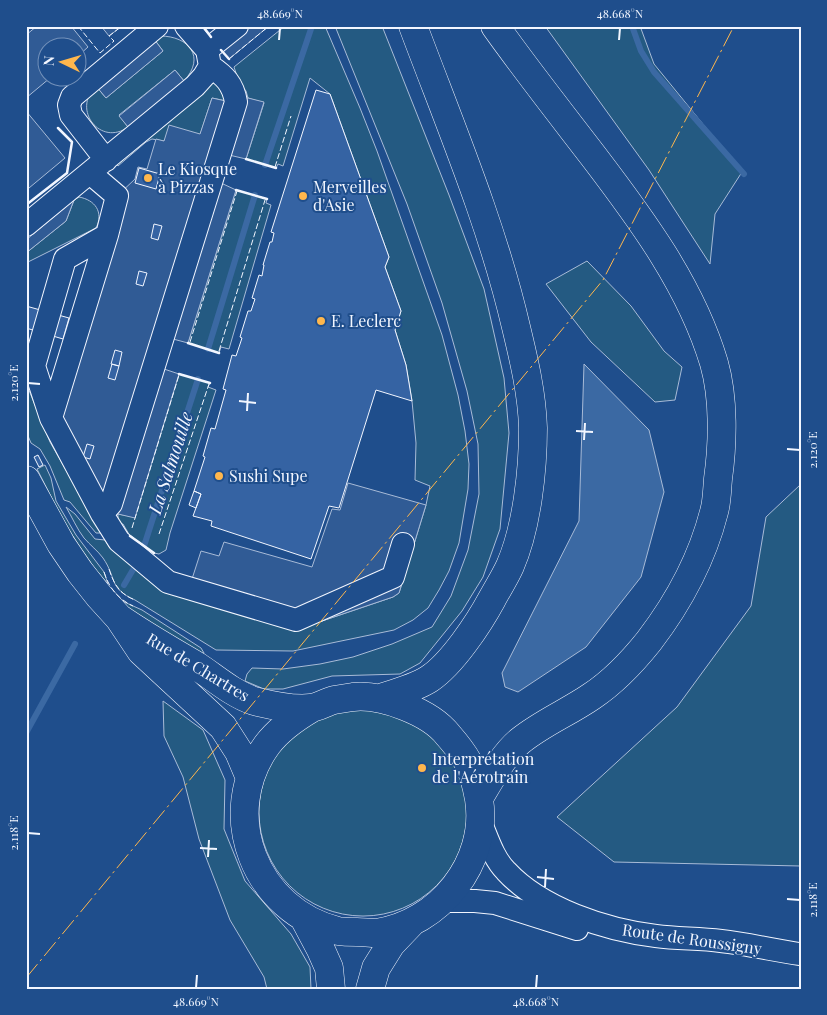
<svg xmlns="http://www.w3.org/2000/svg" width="827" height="1015" viewBox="0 0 827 1015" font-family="'Playfair Display',serif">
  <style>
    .green { fill: #245a82; stroke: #a8bbd7 }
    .parking { fill: #305b95; stroke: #a8bbd7 }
    .water { fill: #3b69a3; stroke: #a8bbd7 }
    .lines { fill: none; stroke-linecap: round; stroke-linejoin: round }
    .stream { stroke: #3b69a3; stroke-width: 6 }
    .building { fill: #3563a3; stroke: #f2f6ff }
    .minor-casing { stroke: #f2f6ff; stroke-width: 24 }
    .major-casing { stroke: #f2f6ff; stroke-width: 29 }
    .minor { stroke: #1f4e8c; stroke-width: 22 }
    .major { stroke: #1f4e8c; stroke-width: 28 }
    .fence { stroke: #f2f6ff; stroke-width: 1; stroke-dasharray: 6 2.5; stroke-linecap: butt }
    .wall { stroke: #f2f6ff; stroke-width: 2.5 }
    .power { stroke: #ffb74d; stroke-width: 1; stroke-dasharray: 18 4 2.5 4; stroke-linecap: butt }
    .ticks { fill: none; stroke: #f2f6ff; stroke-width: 2 }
    .poi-dot { fill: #ffb74d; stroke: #1f4e8c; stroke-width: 2 }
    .labels { text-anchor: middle; stroke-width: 4; stroke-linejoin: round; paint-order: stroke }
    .poi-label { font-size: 16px; fill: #f2f6ff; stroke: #1f4e8c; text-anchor: start }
    .street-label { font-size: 16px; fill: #f2f6ff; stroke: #1f4e8c }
    .water-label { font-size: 18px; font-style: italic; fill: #f2f6ff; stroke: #1f4e8c }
    .neatline { fill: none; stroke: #f2f6ff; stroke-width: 2 }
    .ticks-label { font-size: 12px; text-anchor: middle; fill: #f2f6ff }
  </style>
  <rect width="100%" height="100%" fill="#1f4e8c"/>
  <path class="green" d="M285 26H325L360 108 377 151 442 335 458 395 465 431 469 464 468 489 459 543 449 571 439 590 428 608 413 620 394 630 293 651 216 650 135 600C108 588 117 578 103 558 98 551 90 545 84 538 77 529 72 517 66 507L75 514 95 539 105 540 110 548 145 576 313 624 393 597 399 593 426 505 430 486 415 480 416 443 412 401 406 365 395 330 401 311 385 267 389 257 330 94 310 78 283 166 278 164 276 168 246 159 264 103 248 98 246 91 239 82 234 67Z
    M335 26H382L449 195 484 289 504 378 509 433 500 529 483 577 462 611 420 663 400 674 332 676 283 689H264L245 681 247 674 252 668 283 669 320 664 353 657 392 644 432 627 451 596 468 550 479 494 478 444 467 391 442 303 407 204Z
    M545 26H640L654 64 742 172 715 214 710 264 649 170Z
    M160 36C189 36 206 57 184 81L175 70 119 115 128 127C101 147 71 110 96 86L106 98 163 51 154 39Z
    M212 83H217L226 101 212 98 200 135 164 141 152 139 146 142 118 166 116 163Z
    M236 190 267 199 266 203 271 205 229 349 221 347 219 353 188 343Z
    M79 197C95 200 104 212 96 228L26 263V253L66 221 74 200Z
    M587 261 631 306 664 351 682 367 675 400 655 402 591 342 546 284Z
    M179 374 210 383 208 387 216 390 170 533 166 550 159 554 154 553 130 536 123 524H118V514L135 517Z
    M26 383 50 442 102 533H96L70 502 64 500 50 466 40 449 31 443 26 431Z
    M45 465 51 478 56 501 76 535 104 572 108 584C77 550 58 510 37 469Z
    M800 485 801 866 614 862 557 817 677 707 751 606 766 517Z
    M122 601 142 610 201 648 204 653 192 657 130 609Z
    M163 701 203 730 225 780 224 829 245 881 291 934 310 967 311 989H267L264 977 230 920 199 839 183 777 164 736Z
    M259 812a104 104 0 1 1 208 0a104 104 0 1 1-208 0Z"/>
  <path class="parking" d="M37 26H71L88 47 78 56V48H48L47 60 41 66 47 75 48 78H50L26 98V35Z
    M101 26H122L109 36Z
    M237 26H269L229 59 216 44Z
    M154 39 163 51 106 98 96 86Z
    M175 70 184 81 128 127 119 116Z
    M212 98 226 101 248 98 264 102 246 159 229 155 221 183 236 190 188 343 173 339 164 369 179 374 135 518 118 514H102L51 418 117 196 135 179 138 167 147 169 156 139 164 141 169 125 200 134Z
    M26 111 65 158 29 188 26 185Z
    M74 200 66 221 26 253V240Z
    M348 483 426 505 399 593 393 597 313 624 192 579 201 551 219 556 224 542 312 567 332 509 340 510Z"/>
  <path class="water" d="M584 364 649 430 664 492 641 577 586 647 518 692 505 687 502 673 579 521Z"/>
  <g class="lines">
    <path class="stream" d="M632 26 641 51 654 72 744 174
      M265 165 312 26
      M208 349 255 195
      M144 546 198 379
      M124 585 134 568
      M26 733 75 644"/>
  </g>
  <path class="building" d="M316 90 330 94 389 257 385 267 401 311 395 330 406 365 412 401 376 390 339 508 329 506 311 559 211 526 212 521 193 516 201 494 194 491 205 457 203 456 211 428 215 429 226 390 223 389 232 355 236 356 242 338 240 337 248 311H251L255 299 252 298 259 275 262 276 264 265H263L270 242H272L274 233 271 232Z
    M139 168 160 174 156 189 135 183Z
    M154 224 162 226 158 240 151 238Z
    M139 271 147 273 143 286 136 284Z
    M26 306 69 318 63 339 26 328Z
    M115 350 122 352 119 366 111 364Z
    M112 364 119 366 115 380 108 378Z
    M87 444 94 446 90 459 83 457Z
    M38 455 43 465 39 467 34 457Z
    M194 491 201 494 196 508 189 505Z"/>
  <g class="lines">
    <defs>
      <path id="minor" d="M207 50 237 26
        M106 160 71 115 69 105 72 97 157 26
        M90 173 117 196 107 235 51 418 102 514 119 541 168 582 296 620 393 577 403 544
        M26 225 195 86 204 76 210 66 207 50 186 26
        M51 418 34 366 65 259 107 235
        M102 514 111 504 236 102C233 84 225 76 210 66
        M480 821C487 837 493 858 506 871 541 909 606 930 656 936 678 939 699 938 721 941 747 944 773 950 799 954
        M443 901H475L495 903 577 929"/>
      <path id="major" d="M26 480 61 544 80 572 99 596 119 618 141 651 223 727 239 752 250 778
        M119 618C145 636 170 650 197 666 215 678 233 694 254 701 270 705 295 710 311 708 319 707 326 702 334 700 340 699 347 698 353 697 382 694 430 712 448 735 455 743 463 753 468 762 473 772 477 788 479 799 489 863 439 924 376 933 370 933 363 932 357 932 351 932 344 932 338 931 255 911 217 814 267 745 279 729 295 718 312 708
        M380 698C396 693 415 688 429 679 452 664 479 623 492 599 498 588 505 577 510 566 527 527 533 470 533 428 532 394 524 360 516 327 492 224 450 125 413 26
        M479 798C490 780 503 755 520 741 542 723 569 712 592 696 613 682 633 661 649 641 678 603 702 559 714 512 717 502 717 490 718 479 723 443 724 398 714 363 691 286 642 220 594 157 561 114 527 71 495 26
        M304 918 321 950 329 968 331 989
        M370 989 376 968 391 944 411 923"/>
    </defs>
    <use href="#minor" class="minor-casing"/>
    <use href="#major" class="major-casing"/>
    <use href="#minor" class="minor"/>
    <use href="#major" class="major"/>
    <path class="fence" d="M78 26 100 53 114 41 109 36 122 26
      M229 59 269 26
      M275 167 291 116
      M190 342 237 191
      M219 351 265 200
      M132 528 179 375
      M159 534 209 384
      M109 569C114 585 120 594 135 600
      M104 572C109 588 118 599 133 606"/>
    <path class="wall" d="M207 26 205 29 211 37
      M221 50 229 59
      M246 159 276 168
      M236 190 267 199
      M26 205 67 173 72 142 58 128
      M188 343 219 353
      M179 374 210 383
      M130 536 154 553"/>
    <path class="power" d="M26 978 603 280 734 26"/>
  </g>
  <path class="ticks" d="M279 40 280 28M619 40 620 28M28 383 40 384M239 401 256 403M247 411 248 393M576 431 593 432M584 440 585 423M787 449 800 450M28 833 40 834M200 848 217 849M208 857 209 840M537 877 554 879M545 887 546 869M787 899 800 900M196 988 197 975M536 988 537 975"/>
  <g class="poi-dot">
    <circle cx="148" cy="178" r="5"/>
    <circle cx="303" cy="196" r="5"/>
    <circle cx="321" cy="321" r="5"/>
    <circle cx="219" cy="476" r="5"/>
    <circle cx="422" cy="768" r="5"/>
  </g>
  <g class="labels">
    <g class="poi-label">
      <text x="158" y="175">Le Kiosque<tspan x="158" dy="18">à Pizzas</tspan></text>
      <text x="313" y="193">Merveilles<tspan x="313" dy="18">d'Asie</tspan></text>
      <text x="331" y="327">E. Leclerc</text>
      <text x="229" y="482">Sushi Supe</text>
      <text x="432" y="765">Interprétation<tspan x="432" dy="18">de l'Aérotrain</tspan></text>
    </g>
    <g class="street-label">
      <text transform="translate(198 667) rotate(31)" y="6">Rue de Chartres</text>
      <text transform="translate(692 939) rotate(8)" y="6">Route de Roussigny</text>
    </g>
    <g class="water-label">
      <text transform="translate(171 463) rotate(-72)" y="6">La Salmouille</text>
    </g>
  </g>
  <rect width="827" height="1015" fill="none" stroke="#1f4e8c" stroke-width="55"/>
  <g transform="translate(62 62) rotate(275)"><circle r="24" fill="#1f4e8c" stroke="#7391ba"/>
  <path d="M0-4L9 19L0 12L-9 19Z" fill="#ffb74d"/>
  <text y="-8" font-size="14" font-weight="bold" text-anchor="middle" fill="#f2f6ff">N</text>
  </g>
  <rect x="28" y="28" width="772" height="960" class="neatline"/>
  <g class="ticks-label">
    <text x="280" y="18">48.669°N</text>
    <text x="620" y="18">48.668°N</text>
    <text transform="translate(14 383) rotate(-90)" y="4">2.120°E</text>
    <text transform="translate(813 450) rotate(-90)" y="4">2.120°E</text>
    <text transform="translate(14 833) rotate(-90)" y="4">2.118°E</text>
    <text transform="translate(813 900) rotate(-90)" y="4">2.118°E</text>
    <text x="196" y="1006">48.669°N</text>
    <text x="536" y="1006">48.668°N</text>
  </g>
</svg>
